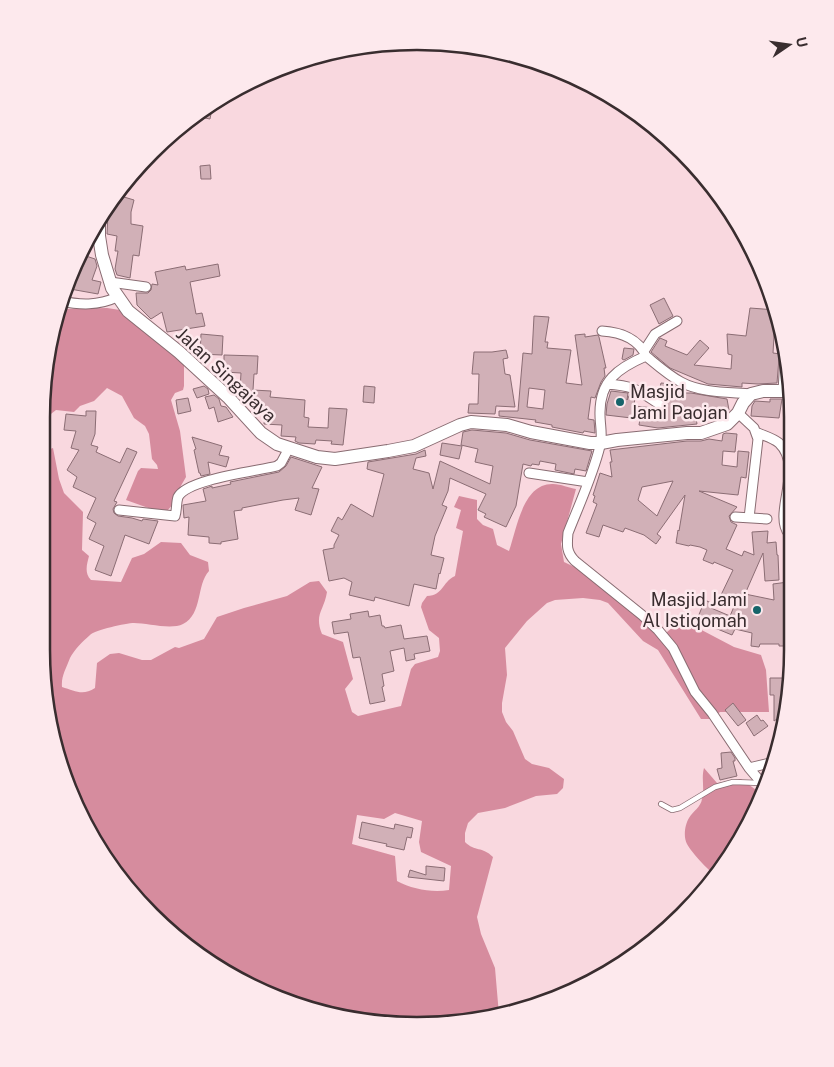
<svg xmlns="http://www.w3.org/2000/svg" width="834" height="1067" viewBox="0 0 834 1067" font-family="'Public Sans',sans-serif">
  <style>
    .forest { fill: #d68c9e; fill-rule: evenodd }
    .building { fill: #d1b0b7; stroke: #8b6d74; fill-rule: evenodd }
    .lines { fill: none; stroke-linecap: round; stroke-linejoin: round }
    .lane-casing { stroke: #896c72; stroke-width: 6 }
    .street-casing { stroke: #896c72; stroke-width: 11 }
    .secondary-casing { stroke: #896c72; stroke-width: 14 }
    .lane { stroke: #fff; stroke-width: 4.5 }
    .street { stroke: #fff; stroke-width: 9 }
    .secondary { stroke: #fff; stroke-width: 12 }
    .poi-dot { fill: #15646a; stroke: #fde9ed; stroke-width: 2 }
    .labels { text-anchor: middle; stroke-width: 5; stroke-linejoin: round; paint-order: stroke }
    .street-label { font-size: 18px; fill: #392d2f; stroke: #fde9ed }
    .poi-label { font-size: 18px; fill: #392d2f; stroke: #fde9ed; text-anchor: start }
    .rim { fill: none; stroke: #392d2f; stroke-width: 2.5 }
  </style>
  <rect width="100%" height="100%" fill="#f9d8df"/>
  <path class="forest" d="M107 308 120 310 184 364V386L183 390 175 393 171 400 180 431 186 477 175 496 174 503 167 511 154 510 126 500 138 471 141 468 158 469 157 465 152 459 149 434 145 426 134 418 122 396 107 388 94 401 80 406 74 412 56 410 42 421V393L57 320 66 309Z
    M53 448 59 479 64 493 83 512 82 550 89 556C87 564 84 573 91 580L121 582 132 558 144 554 161 542 181 543 190 555 208 562 209 571C196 585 203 614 183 624 171 630 147 623 134 623 126 623 95 630 90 635 83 641 74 650 70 658 66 669 61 676 62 687 75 691 83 696 95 688L97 663 110 654 119 653 142 660H151L175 647 179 648 204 639 217 617 244 608 287 596 310 582 319 581 327 592C324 611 314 614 322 634L343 642 353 679 345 689 352 712 358 716 401 706 411 669 415 664 438 657 440 651 439 638 429 630 421 607 422 603 427 596C444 595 441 583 455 576L463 531 456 528 461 510 454 507 459 496 477 500V519L483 525 493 529 497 545 509 551C517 528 523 483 553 484 561 484 569 488 576 489L561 544 564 562 585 572 658 634 667 632 678 623 694 626 734 647 761 655 766 670 769 712H720L710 719H701L658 650 643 641 608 603 600 600 583 598 555 600 547 603 527 621 505 648 507 675 502 703V712L506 722 513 731 525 759 532 764 549 768 564 779 563 788 557 794 536 796 505 808 478 813 468 823 465 833V842C475 852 482 846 493 857L477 917 481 934 495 968 499 1015 417 1026 320 1013 229 976 152 916 92 838 54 748 41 650 42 513 44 508 42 500V452ZM395 813 422 821 419 842 421 852 451 866 449 890C432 893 412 889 397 881L395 856 352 844 357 815 384 819Z
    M704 768 717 783 741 779 763 795 729 859 716 876C707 869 692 853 687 844 683 837 685 824 689 818 693 811 701 807 702 799 705 789 701 779 704 768Z"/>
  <path class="building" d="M213 103 210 119 200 117 201 111Z
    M210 165 211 179H201L200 166Z
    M133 173 124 197 134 200 131 212V224L143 226 139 256 133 255 130 278 117 275 115 269 118 251H115L117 236 107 234 108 214H105L119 188Z
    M83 255 95 259 97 266 92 280 101 282 98 294 70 289 73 275H76Z
    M218 264 220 276 190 282 196 314 202 313 205 326 167 332 162 312 151 319 137 305 136 293H148L151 290 152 284 158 285 155 272 185 266 186 270Z
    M664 298 673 316 659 324 650 305Z
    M750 308 776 310 777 319H775L773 353 781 354 779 358 777 383 758 384 742 383V387L708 384 670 368 651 352 660 338 667 341 665 346 687 355 700 340 709 348 694 365 731 369 732 355 728 354 727 334 746 336Z
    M534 316 549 317 545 342H548L547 348 571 350 566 383 582 385 575 335 585 334V337L598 335 599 337 606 368H604L605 376 601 382 595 398 591 397 588 419 594 420 595 433 584 431 583 433 552 427V425L535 422 536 420 499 416V411H518L523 353 532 354ZM529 388 545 390 543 409 527 407Z
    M201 334 223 336 222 355 200 354Z
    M624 348 634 349 633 355 624 360 622 359Z
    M506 350 508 358 503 359 505 374 510 375 515 407 496 406 495 414 468 413 469 404H478L479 374H472L474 352H492Z
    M224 355 258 356 257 374H254L253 390 271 391 270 397 305 400 304 417 309 418 308 427 328 428 329 408 347 409 343 445 331 444 332 441 316 440 315 444 299 443 295 441 296 437 281 436 282 425 264 424 265 409H258V400L242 399V389H240L241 373 224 372Z
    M661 383 672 384 675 386V391L683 390 685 393H691L727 399 729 410 724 416 696 418 697 424 658 428 639 425 640 419 606 415 607 404 611 391 628 393 627 400 630 394 635 396 634 406 654 408 658 410 662 409 665 404 664 401 658 396Z
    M204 386 208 389 209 394 197 398 193 389Z
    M364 386 375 387 374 403 363 402Z
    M214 395 219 399 221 406 226 407 233 417 218 422 214 407 209 409 205 397Z
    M188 398 191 411 178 414 176 400Z
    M770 399H782L779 418 751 416 752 406 755 401 770 402Z
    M86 411H96L95 434 91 445 98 447 96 452 120 463 127 448 137 452 114 501 117 502 113 509 114 513 118 516 132 518 142 521 143 519 158 521 149 544 125 535 111 576 95 570 104 546 89 539 96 523 87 518 96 498 73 487 77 477 67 470 79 450 71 448 76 431 64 430 66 414 86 416Z
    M472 430 506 433 530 440 592 451 586 471 575 469 574 474 555 470 556 464 540 461 539 465 532 464 531 466 523 464 516 506 506 527 484 517 486 514 478 510 486 494 450 478 448 491 442 505 447 507 435 536 431 555 444 558 440 574 439 573 436 589 414 584 409 606 375 597 374 601 349 595 352 582 344 578 329 581 323 550 334 548V545L339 535 331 531 338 517 342 520 351 504 373 517 384 474 367 469 368 462 416 454 425 450 426 456 416 458 413 469 429 473 433 489 440 461 490 484 493 466 475 462 478 449 461 445 463 432Z
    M726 433 737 434 735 452 723 451 722 465 737 467 738 451 749 452 746 478 741 477 738 495 699 491 737 507 729 516 731 522 737 525 726 549 742 556 744 551 754 555 752 532 768 531 767 543 776 542 777 555H778L779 580 765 581 763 553 745 594 774 600 773 584 788 582 787 646H779V644H760L759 647 751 646 752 633 735 629 732 635 715 628 717 625 698 617 705 600 713 604 711 608 730 616 736 602 721 595 733 570 714 562 713 564 703 560 707 550 700 547 690 545 689 546 676 543 678 530 679 531 685 495 657 534 661 537 656 544 644 535 625 528 623 532 603 525 599 537 586 533 597 504 593 502 595 496 593 495 600 473 612 477 610 462H612L610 450 687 441H701L709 439 722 441 723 434ZM673 481 657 516 638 500 642 487Z
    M192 437 222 446 219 455 229 457 226 467 208 462 210 474 201 476 200 473H199L194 450 196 449Z
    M442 443 462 446 459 459 440 455Z
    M291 457 322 467 312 488 319 489 311 515 295 510 299 498 283 500 242 508V510L234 511 238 539 221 542V544L209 543V537L188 535 189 517 184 518 183 505 206 501 203 489 212 486V488L231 484 230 482 279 472 286 466Z
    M368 611 369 617 380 615 382 626H384L385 628 401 625 404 639 427 636 430 651 414 654 415 659 406 661 404 648 390 651 394 671 382 674 384 686 382 687 385 701 370 704 360 657 353 658 348 632 334 634 332 622 351 619 350 614Z
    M770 678H786V723L778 747H776L777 719 774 721V695H770Z
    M733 703 746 720 738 726 725 710Z
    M757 715 761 721 763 720 768 726 754 736 746 723Z
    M731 752 735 758V761H733L737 776 720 780 717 769 722 768 721 753Z
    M362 822 394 829 395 824 413 828 411 838 407 837 404 850 386 846 387 844 359 838Z
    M426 866 445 868 444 881 408 877 410 870 426 875Z"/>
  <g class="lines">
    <defs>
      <path id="lane" d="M661 804 672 810 680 808 715 787 733 782 761 783"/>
      <path id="street" d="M110 282 146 287
        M60 301C80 305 98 306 117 297
        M602 331C619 332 638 338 646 356
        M644 351 655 334 677 321
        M607 384C634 386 636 389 659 404
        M783 391 785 358
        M751 394C729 392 701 393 681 382 668 375 657 365 646 356 618 368 599 381 600 415 600 425 603 436 600 446 593 475 579 505 568 533 567 545 566 552 575 561L642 615 658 630 673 648 695 692 712 713 749 768 766 788
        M738 413 754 428 758 439 749 518
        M758 433C765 436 773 438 779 443 805 468 772 513 789 534
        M529 473 588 482
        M119 510 175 516C177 510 176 503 178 497 187 479 258 471 277 466L281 463 289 448
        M735 517 767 519
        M749 768 774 762"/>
      <path id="secondary" d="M99 225V236L102 255 112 288 128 311 179 352 228 397 261 433 277 444 317 457 335 459 388 451 414 446 460 425 471 422 507 425 531 432 590 443H601L617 440 687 433H701L727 424 738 413 743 403 751 394 763 391H792"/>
    </defs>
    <use href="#lane" class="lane-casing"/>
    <use href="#street" class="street-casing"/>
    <use href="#secondary" class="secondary-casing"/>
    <use href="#lane" class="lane"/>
    <use href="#street" class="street"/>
    <use href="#secondary" class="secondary"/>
  </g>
  <g class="poi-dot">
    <circle cx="620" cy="402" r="5"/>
    <circle cx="757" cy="610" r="5"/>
  </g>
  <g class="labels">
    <g class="street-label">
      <text transform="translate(226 375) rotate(43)" y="6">Jalan Singajaya</text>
    </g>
    <g class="poi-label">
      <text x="630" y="398">Masjid<tspan x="630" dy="21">Jami Paojan</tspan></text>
      <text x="747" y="606" text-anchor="end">Masjid Jami<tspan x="747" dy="21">Al Istiqomah</tspan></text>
    </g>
  </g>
  <path d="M0 0H834V1067H0ZM417 50H417A367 367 0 0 1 784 417V650A367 367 0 0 1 417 1017H417A367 367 0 0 1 50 650V417A367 367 0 0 1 417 50Z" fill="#fde9ed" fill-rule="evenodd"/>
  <path class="rim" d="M417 50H417A367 367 0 0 1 784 417V650A367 367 0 0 1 417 1017H417A367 367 0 0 1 50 650V417A367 367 0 0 1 417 50Z"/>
  <g transform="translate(789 45) rotate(77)" stroke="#fde9ed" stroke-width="4" paint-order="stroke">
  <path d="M0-4L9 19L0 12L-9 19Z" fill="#392d2f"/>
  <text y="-8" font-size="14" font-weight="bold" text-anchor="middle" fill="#392d2f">U</text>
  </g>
</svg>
